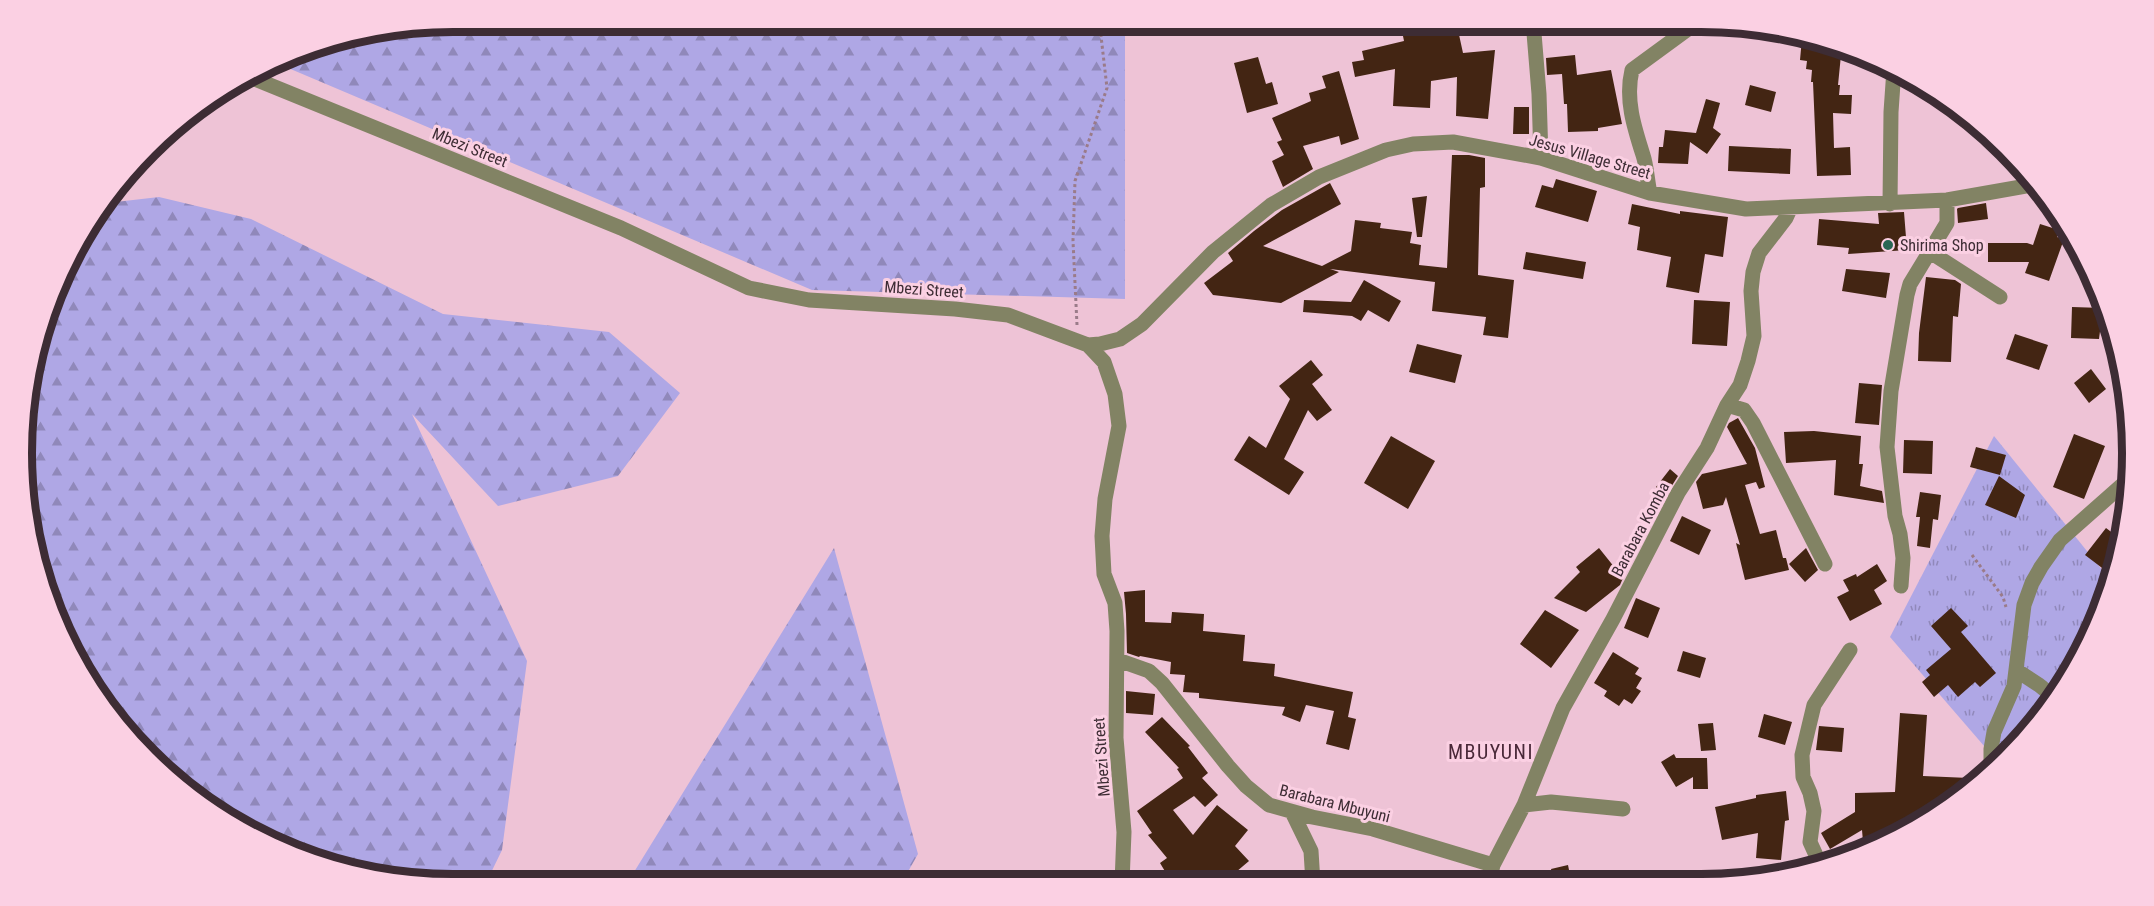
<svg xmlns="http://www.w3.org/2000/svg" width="2154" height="906" viewBox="0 0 2154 906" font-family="'Roboto Condensed',sans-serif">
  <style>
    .grass { fill: url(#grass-tufts) }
    .forest { fill: url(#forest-firs) }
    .building { fill: #432513 }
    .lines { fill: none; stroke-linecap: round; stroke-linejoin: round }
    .path { stroke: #9a7b89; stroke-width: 3; stroke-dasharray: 3 3; stroke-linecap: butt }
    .minor { stroke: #828364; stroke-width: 15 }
    .poi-dot { fill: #286754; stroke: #fbd0e3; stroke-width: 2 }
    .labels { text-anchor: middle; stroke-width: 6; stroke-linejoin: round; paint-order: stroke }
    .street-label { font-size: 16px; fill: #3d2c34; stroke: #fbd0e3 }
    .poi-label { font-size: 16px; fill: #3d2c34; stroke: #fbd0e3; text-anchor: start }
    .quarter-label { font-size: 20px; letter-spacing: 1.5px; fill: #492838; stroke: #fbd0e3 }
    .rim { fill: none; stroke: #3d2c34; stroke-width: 8 }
  </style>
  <defs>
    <pattern id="grass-tufts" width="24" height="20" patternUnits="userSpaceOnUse" patternTransform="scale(1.5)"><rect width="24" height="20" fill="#afa7e5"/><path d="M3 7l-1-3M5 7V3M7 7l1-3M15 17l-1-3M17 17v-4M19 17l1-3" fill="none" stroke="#9088ba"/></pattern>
    <pattern id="forest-firs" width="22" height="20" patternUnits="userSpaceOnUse" patternTransform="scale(1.5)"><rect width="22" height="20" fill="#afa7e5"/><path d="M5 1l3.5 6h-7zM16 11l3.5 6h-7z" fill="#9088ba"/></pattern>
  </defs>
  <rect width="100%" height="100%" fill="#eec3d6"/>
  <path class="grass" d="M1994 436 2112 582 2110 592 2060 693 1997 761 1890 637Z"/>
  <path class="forest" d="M453 21H1125V299L812 290 274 62 314 44Z
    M159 197 251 219 443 314 609 332 680 393 618 476 498 506 412 414 527 661 502 850 485 885H453L314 862 237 827 168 778 79 669 29 537 21 453 29 369 79 237 107 203Z
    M834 548 918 854 901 884 626 885Z"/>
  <path class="building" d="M1400 21H1456L1463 53 1495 50 1488 119 1456 116 1457 77 1431 81 1430 108 1393 106 1395 69 1355 77 1352 62 1364 60 1362 51 1404 41Z
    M1802 38 1842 45 1838 85H1840L1839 95H1852L1851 114 1833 113 1834 148 1850 147 1851 175 1817 176 1813 82H1811L1812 70 1806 69 1807 61 1800 60Z
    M1575 55 1577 75 1611 70 1622 124 1598 128V131L1568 132 1567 104H1564L1562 74 1547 75 1546 58Z
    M1258 57 1266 84 1272 82 1278 104 1247 113 1234 63Z
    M1339 71 1359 139 1341 145 1339 136 1303 146 1313 169 1283 187 1272 161 1284 155 1277 142 1282 140 1272 118 1311 101 1309 93 1326 88 1322 76Z
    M1750 85 1776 92 1771 112 1745 105Z
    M1706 99 1720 103 1713 128 1721 134 1707 154 1690 142 1688 164 1658 163 1659 147H1663L1665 130 1696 133Z
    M1514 107H1529V134H1513Z
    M1729 146 1791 149 1790 174 1728 171Z
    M1452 155H1469L1485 158V187L1480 188 1478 275 1514 280 1508 338 1483 335 1486 317 1432 311 1435 282 1330 269 1339 272 1281 303 1213 295 1204 283 1233 261 1228 253 1254 231 1282 210 1330 183 1341 204 1263 246 1322 266 1351 251 1355 220 1381 223 1380 228 1412 232 1410 243 1421 245 1419 265 1447 268Z
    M1556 179 1597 191 1588 222 1535 207 1542 185 1553 188Z
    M1427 196 1422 237H1417L1412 198Z
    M1986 203 1988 219 1958 223 1957 209 1958 208Z
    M1632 204 1680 214V211L1728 217 1723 257 1705 254 1699 293 1666 287 1671 257 1637 250 1640 227 1628 224Z
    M1904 212 1907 250 1848 254 1849 248 1817 245 1819 219 1879 224 1878 213Z
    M2040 224 2059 230 2057 237 2064 239 2049 281 2025 273 2029 262H1988V243H2027L2033 245Z
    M1526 252 1586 262 1583 279 1523 269Z
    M1846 269 1890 273 1886 298 1842 291Z
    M1926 277 1955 280 1961 284 1958 317 1953 316 1951 362 1918 361 1919 333Z
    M1364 280 1401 301 1389 322 1368 310 1361 321 1352 316 1303 312 1304 300 1351 302Z
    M1694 300 1730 302 1727 346 1692 344Z
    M2072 307 2103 308 2099 339 2071 338Z
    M2015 334 2048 345 2039 370 2006 359Z
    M1417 344 1462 355 1455 383 1409 372Z
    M1311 360 1323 375 1312 384 1332 410 1317 421 1308 410 1284 459 1304 472 1289 495 1234 460 1249 436 1266 448 1290 399 1279 386Z
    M2091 369 2106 389 2089 403 2074 383Z
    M1859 383 1882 385 1879 425 1855 423Z
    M1738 418 1755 448 1765 487 1759 489 1756 482 1745 485 1760 534 1776 530 1783 558H1786L1789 570 1745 580 1736 543 1740 545 1726 497 1723 505 1703 509 1696 482 1702 474 1747 464 1727 427 1729 423Z
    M1814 431 1861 436 1859 464H1863L1860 486 1882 491 1884 503 1834 495 1836 460 1786 463 1784 432Z
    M2074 434 2105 446 2084 499 2053 487Z
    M1391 436 1435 461 1408 509 1364 483Z
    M1904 440 1933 441 1932 474 1903 473Z
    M1976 447 2006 455 2000 475 1970 467Z
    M1670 469 1678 476 1666 495 1656 487Z
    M1999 476 2025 495 2016 518 1985 505Z
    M1920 492 1941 495 1938 520 1933 519 1930 548 1917 546 1920 517H1916Z
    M1682 516 1711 530 1699 555 1670 541Z
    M2106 528 2122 540 2114 577 2085 555Z
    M1599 548 1623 578 1620 585 1586 612 1554 598 1580 572 1576 567Z
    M1806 548 1818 570 1805 582 1789 564Z
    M1877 564 1887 581 1874 590 1882 604 1850 621 1837 597 1849 591 1843 580 1856 574 1857 577Z
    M1145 590V622L1171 623 1172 612 1204 614 1203 631 1245 635 1243 661 1275 664 1274 676 1353 692 1348 717 1356 719 1349 750 1326 744 1334 711 1306 705 1300 722 1282 715 1285 707 1199 698V693L1183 692 1185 675 1170 674 1171 662 1140 656 1139 657 1127 653 1126 614 1124 592Z
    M1636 598 1660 608 1648 638 1624 628Z
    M1951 608 1968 626 1961 632 1996 673 1980 687 1975 682 1958 697 1948 685 1934 697 1922 682 1930 675 1926 670 1951 649 1931 626Z
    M1545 610 1579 630 1551 668 1520 644Z
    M1683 651 1706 658 1700 678 1677 671Z
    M1613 652 1639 668 1635 674 1642 678 1636 688 1641 691 1632 704 1624 699 1619 706 1604 696 1607 691 1594 683Z
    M1126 691 1155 694 1153 715 1126 713Z
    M1900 713 1927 715 1923 776 1969 778 1968 791 1964 796 1867 852 1864 853 1862 830 1830 849 1821 833 1855 812V793L1895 792Z
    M1764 714 1792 722 1785 745 1758 737Z
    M1162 717 1190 746 1188 747 1208 773 1202 778 1218 795 1205 807 1194 796 1173 810 1193 835 1217 805 1248 830 1235 846 1249 861 1236 872 1246 883H1172L1160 863 1167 858 1148 835 1152 833 1137 811 1183 778 1177 769 1179 768 1145 732Z
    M1713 723 1716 750 1701 751 1698 724Z
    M1819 726 1844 728 1842 752 1816 750Z
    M1674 754 1676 758H1707L1708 789H1693V777L1676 787 1661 762Z
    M1786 791 1789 820 1785 821 1781 860 1756 858 1758 833 1722 840 1715 807 1756 798V795Z
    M1568 865 1571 880 1554 882 1551 869Z"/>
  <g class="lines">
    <path class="path" d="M1077 325 1073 241 1075 181 1107 88 1101 36 1106 21
      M1972 555 2003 597 2006 607"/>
    <path class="minor" d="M1533 21 1539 94 1541 158
      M245 75 621 228 749 288 809 300 955 309 1008 315 1088 345 1104 362 1115 394 1119 426 1105 499 1102 536 1104 574 1115 603 1117 631 1116 738 1124 832 1122 883
      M1650 193C1647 180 1647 167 1643 155 1634 127 1625 99 1632 70L1688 29 1692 21
      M1890 204 1891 112 1894 69
      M1930 252 2000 297
      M1088 345 1100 344 1120 339 1142 324 1213 252 1271 205 1319 177 1386 150 1413 144 1453 142 1541 158 1650 193 1746 209 1947 200 2038 184
      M2121 359C2116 369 2116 376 2125 383
      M1727 405 1744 410 1753 423 1825 564
      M1901 586 1903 558 1900 534 1895 516 1887 447 1891 391 1907 295 1910 284 1947 223V200
      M1118 660 1149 671 1162 683 1228 766 1246 786 1269 805 1312 817 1373 829 1493 865
      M2016 670 2039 685 2055 698
      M1991 767V749L1994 732 2014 686 2024 605 2032 583 2041 567 2060 540 2130 478
      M1524 805 1551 802 1623 809
      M1292 812 1311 851 1313 883
      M1820 864 1810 842 1814 811 1810 793 1803 777 1802 755 1814 705 1850 650
      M1489 882 1493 865 1524 805 1563 708 1613 619 1678 493 1707 448 1727 405 1740 385 1748 361 1754 336 1751 291 1753 272 1759 253 1786 218 1791 207"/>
  </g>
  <circle class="poi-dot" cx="1888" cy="245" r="6"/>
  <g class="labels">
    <g class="street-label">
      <text transform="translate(470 147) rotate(22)" y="6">Mbezi Street</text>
      <text transform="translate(1590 156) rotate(16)" y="6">Jesus Village Street</text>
      <text transform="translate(924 289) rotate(4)" y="6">Mbezi Street</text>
      <text transform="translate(1640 529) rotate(-62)" y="6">Barabara Komba</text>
      <text transform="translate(1101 757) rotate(-94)" y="6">Mbezi Street</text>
      <text transform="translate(1335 803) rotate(14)" y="6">Barabara Mbuyuni</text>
    </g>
    <g class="poi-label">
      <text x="1900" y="251">Shirima Shop</text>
    </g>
    <g class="quarter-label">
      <text x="1491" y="759">MBUYUNI</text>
    </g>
  </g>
  <path d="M0 0H2154V906H0ZM453 32H1701A421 421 0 0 1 2122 453V453A421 421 0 0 1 1701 874H453A421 421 0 0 1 32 453V453A421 421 0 0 1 453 32Z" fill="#fbd0e3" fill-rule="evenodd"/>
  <path class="rim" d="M453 32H1701A421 421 0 0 1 2122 453V453A421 421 0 0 1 1701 874H453A421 421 0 0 1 32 453V453A421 421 0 0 1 453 32Z"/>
</svg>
